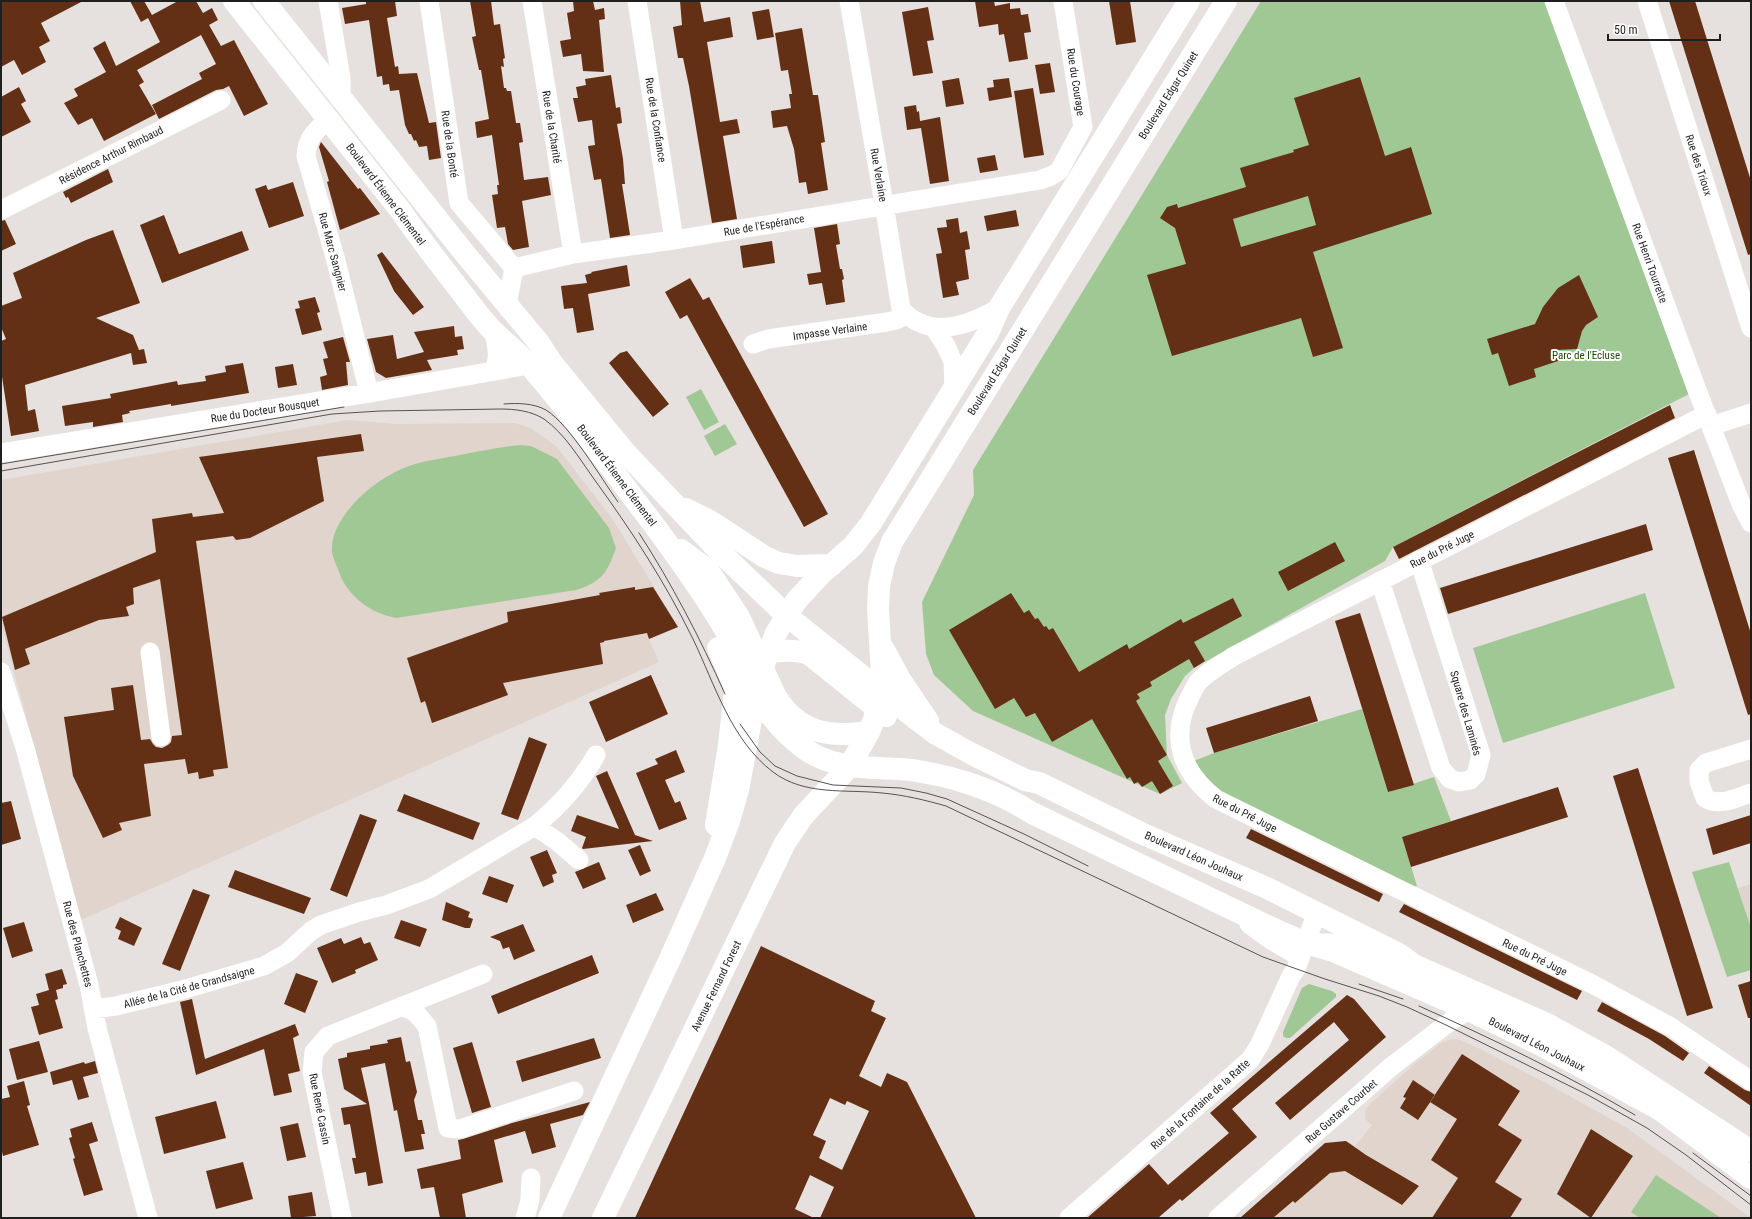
<svg xmlns="http://www.w3.org/2000/svg" width="1752" height="1219" viewBox="0 0 1752 1219" font-family="'Roboto Condensed',sans-serif">
  <style>
    .built { fill: #e0d4cc }
    .green { fill: #a0c894 }
    .building { fill: #643015; fill-rule: evenodd }
    .lines { fill: none; stroke-linecap: round; stroke-linejoin: round }
    .minor { stroke: #fff; stroke-width: 19 }
    .major { stroke: #fff; stroke-width: 22 }
    .tram { stroke: #565351; stroke-width: 1 }
    .labels { text-anchor: middle; stroke-width: 4; stroke-linejoin: round; paint-order: stroke }
    .street-label { font-size: 11px; fill: #211f1e; stroke: #fff }
    .park-label { font-size: 11px; fill: #184c00; stroke: #fff }
  </style>
  <rect width="100%" height="100%" fill="#e6e1de"/>
  <path class="built" d="M348 420 395 424 515 423 531 428 557 447 614 521 678 627 649 639 659 662 81 920 1 624V480Z
    M1751 884V928L1738 888Z
    M1453 1039H1458L1478 1048 1544 1082 1627 1128 1751 1218H1240L1325 1143 1346 1141 1355 1146 1372 1125 1365 1119 1366 1108 1412 1066 1441 1043Z"/>
  <path class="green" d="M1261 1H1545L1689 394 1393 547 1385 561 1194 668 1185 676 1171 699 1165 715 1167 755 1182 783 1160 794 973 711 934 675 926 654 922 602 974 495 973 470Z
    M701 389 719 422 704 430 686 397Z
    M725 424 737 444 715 456 704 436Z
    M520 445 531 446 557 459 609 528 616 548C607 573 602 582 576 590L396 618C372 614 347 596 339 572 337 566 333 559 332 552 331 537 338 524 346 513 362 491 389 472 415 464 429 460 445 458 460 455 480 451 500 447 520 445Z
    M1645 593 1675 688 1503 743 1473 648Z
    M1362 709 1388 792 1434 777 1451 821 1402 837 1417 886 1402 891 1241 812 1186 764 1214 753Z
    M1729 862 1751 928V970L1727 977 1692 872Z
    M1309 984 1332 991 1336 994V997L1290 1038H1286L1283 1036V1032L1302 988Z
    M1656 1175 1721 1218H1640L1631 1212Z"/>
  <path class="building" d="M1 1H83L41 23 50 41 39 47 46 62 22 75 14 60 1 67Z
    M130 1H144L152 15 178 1H196L203 13 212 8 218 20 209 25 221 46 234 40 268 104 244 116 229 86 223 89 216 90 159 119 152 105 202 79 199 73 216 64 201 35 137 70 144 82 139 85 156 114 104 141 92 118 78 125 64 103 78 96 74 89 106 72 93 48 105 41 116 66 160 42 148 18 141 22Z
    M366 1H395L397 16 387 18 395 67 398 66 399 74 417 73 429 123 436 122 441 158 429 160 427 146 419 147 416 140 414 141 411 134H409L405 125 399 90 390 91 389 84 383 85 382 76 377 77 369 20 345 24 342 8 366 4Z
    M470 1H491L494 25 500 24 505 58 503 59 504 67 501 66 504 88H506L507 91H511L516 123H520L523 142 519 143 524 180 548 177 551 195 522 201 529 247 513 250 508 244 505 227 497 228 492 195 498 194 497 185H499L492 135 477 138 475 122 489 119 481 70H479L472 37 476 36Z
    M573 1H593L595 10 604 8 605 19 599 20 604 72 583 71 581 54 563 57 560 41 571 39 567 13 574 11Z
    M680 1H700L704 22 730 17 733 37 707 42 720 122 737 119 740 133 723 136 737 219 712 223 689 86 683 58H678L673 27 682 25Z
    M975 1H994L995 6 1010 3V9L1020 8 1021 15 1028 14 1031 32 1024 33 1028 59 1009 62 1004 34 999 35 998 24 979 27Z
    M1109 1H1130L1136 42 1116 45Z
    M1669 1H1695L1751 181V254L1748 255Z
    M928 7 934 40 927 41 933 73 913 76 902 12Z
    M769 9 774 37 757 40 752 12Z
    M802 28 813 95H818L825 142 821 143 828 190 808 194 806 182 799 183 794 149 787 126 773 128 771 111 791 108 789 94H792L788 70 781 71 775 33Z
    M1050 63 1055 92 1040 94 1035 65Z
    M611 75 616 108 620 107 622 123 617 124 623 159 625 184H622L630 235 610 238 601 179 594 180 588 146 595 145 592 120 578 122 573 98H578L576 87 586 85 585 79Z
    M1360 77 1385 156 1411 147 1432 214 1313 252 1343 348 1313 357 1301 318 1172 356 1147 275 1186 264 1175 228 1160 218 1167 207 1177 204 1178 208 1246 187 1240 168 1294 152 1293 150 1309 145 1294 98ZM1308 196 1316 225 1241 247 1233 219Z
    M959 78 964 104 946 107 942 81Z
    M1009 78 1012 97 989 101 987 88 994 87 993 80Z
    M19 87 26 101 21 104 31 122 1 137V97Z
    M1033 88 1044 155 1024 158 1014 91Z
    M916 105 917 112 919 111 920 121 940 117 949 181 930 184 921 128 907 130 904 107Z
    M321 142 358 189 360 188 380 214 340 230 327 182 329 181 319 147Z
    M995 155 998 170 980 173 977 158Z
    M108 169 113 182 71 203 68 197 66 198 63 192Z
    M293 182 304 216 269 228 255 189 266 185 268 190Z
    M1016 210 1019 226 987 231 984 216Z
    M164 215 179 254 242 231 249 250 162 283 140 225Z
    M958 218 960 233 967 231 970 249 965 250 969 279 956 282 959 295 943 298 936 254 942 253 937 228 947 227 946 220Z
    M5 220 16 244 1 251V221Z
    M837 224 840 244 836 245 840 269H842L844 279 842 280 845 302 826 305 822 283 809 285 807 274 821 272 814 228Z
    M113 230 140 303 96 318 133 335 139 350 144 349 147 363 133 365 131 353 25 385 28 411 35 409 39 431 11 436 1 370V341L6 339 1 327V306L22 298 13 273 86 240Z
    M772 241 775 263 743 268 740 246Z
    M382 252 424 307 413 315 394 291 377 255Z
    M627 265 630 286 588 294 594 330 577 333 573 308 564 309 561 286 587 283 585 275 592 273 591 272Z
    M1579 275 1598 317 1586 325 1582 331 1577 349 1557 350 1558 361 1534 369 1536 377 1509 386 1498 353 1492 355 1487 339 1535 324 1543 307 1558 288Z
    M690 278 703 300 709 297 828 514 804 527 687 315 680 319 665 292Z
    M315 297 320 312 317 313 322 330 302 335 295 309 300 308 298 301Z
    M454 326 455 337 462 336 464 349 457 350 458 355 427 360 432 370 386 378 376 372 367 339 393 335 397 359 424 352 414 332Z
    M343 337 350 362H346L348 385 322 390 320 377 327 375 323 359 328 358 323 342Z
    M627 351 669 404 653 417 609 363 620 353Z
    M243 363 249 393 171 406V404L129 411 130 413 122 415 123 422 93 427V422L65 426 62 406 111 398 110 394 177 381 178 385 206 381 205 376 226 372 225 366Z
    M293 364 297 385 278 388 275 367Z
    M1670 405 1675 418 1399 559 1393 547Z
    M361 434 364 451 317 457 324 501 250 538 236 540 233 536 196 541 228 768 213 770 214 776 199 779 198 772 188 774 185 759 144 764 151 816 119 823 122 830 103 838 73 776 64 717 114 710 111 688 133 685 141 740 150 739 153 744 156 747 162 748 168 745 171 742 172 736 182 735 160 579 133 588 134 604 126 607 129 616 99 620 25 649 30 664 15 670 2 617 156 552 152 519 192 513 193 517 224 513 199 457Z
    M1694 450 1751 634V714L1748 715 1668 458Z
    M1646 524 1653 550 1448 614 1440 588Z
    M1335 542 1345 561 1288 591 1278 572Z
    M635 587V590L653 587 678 627 649 639 647 633 604 641V642L600 643 603 664 503 683 508 695 432 723 425 701 421 703 407 658 508 622 507 612 600 595 599 593Z
    M1011 593 1024 613 1029 610 1035 619 1038 618 1044 627 1046 626 1049 630 1053 628 1079 672 1127 644 1129 649 1181 619 1183 623 1233 598 1242 616 1194 642 1205 661 1194 668 1189 659 1150 682 1152 686 1137 694 1140 698 1136 701 1167 755 1158 761 1173 786 1160 794 1152 781 1142 787 1138 782 1134 784 1130 777 1127 779 1092 719 1052 742 1035 713 1026 717 1014 698 995 709 949 630Z
    M1360 613 1414 785 1388 792 1335 621Z
    M651 675 668 714 606 742 589 702Z
    M1310 696 1318 721 1214 753 1206 728Z
    M529 737 547 744 518 820 501 814Z
    M676 750 685 772 665 780 675 803 680 801 687 819 659 830 636 773 658 764 655 759Z
    M1638 768 1713 1008 1687 1016 1613 776Z
    M607 771 635 835 653 841 583 849 582 848 586 837 571 831 577 815 619 829 596 776Z
    M1558 787 1568 817 1411 867 1402 837Z
    M404 794 480 823 473 840 397 811Z
    M11 801 21 839 1 845V803Z
    M360 814 377 820 347 897 330 890Z
    M1751 815V843L1713 855 1706 829Z
    M1251 829 1383 894 1379 902 1246 838Z
    M640 845 651 871 640 876 628 850Z
    M547 850 557 873 552 875 554 882 543 887 530 857Z
    M599 862 606 879 583 889 575 872Z
    M235 870 311 898 304 914 228 887Z
    M489 876 514 885 507 903 482 894Z
    M193 889 210 895 180 971 162 964Z
    M656 893 664 910 633 923 626 905Z
    M446 902 470 912 468 917 473 919 470 928H465L442 920Z
    M1404 904 1582 991 1577 1000 1423 924 1399 912Z
    M120 917 142 928 134 946 118 939 121 931 115 928Z
    M401 920 427 929 420 947 394 938Z
    M24 922 33 951 12 958 3 928Z
    M523 924 535 951 514 960 509 947 503 949 500 941 490 937Z
    M361 937 364 944 370 942 378 960 355 970 356 973 332 983 317 948 341 938 344 944Z
    M761 946 875 1001 871 1011 886 1018 859 1076 881 1087 887 1073 907 1082 976 1218H820L834 1187 810 1175 795 1209 814 1218H635ZM830 1098 845 1105 847 1101 869 1111 842 1170 819 1158 826 1141 813 1135Z
    M592 955 599 973 498 1014 491 996Z
    M62 969 67 984 63 985V988L56 990 58 999 55 1000 63 1028 39 1035 31 1007 39 1005 36 994 49 990 45 974Z
    M296 973 318 981 305 1013 284 1004Z
    M1751 981V1018H1748L1738 985Z
    M1347 995 1354 999 1386 1037 1346 1072 1290 1120 1275 1103 1349 1040 1334 1022 1232 1109 1257 1137 1182 1201 1180 1199 1158 1218H1087L1149 1164 1168 1185 1229 1133 1210 1113Z
    M192 999 205 1059 295 1024 299 1035 293 1038 300 1071 288 1074 292 1092 274 1096 264 1049 196 1075 180 1002Z
    M1602 1002 1665 1036 1689 1053 1683 1061 1649 1039 1597 1011Z
    M401 1037 406 1062 410 1061 417 1092 414 1100 418 1120H422L425 1134H421L424 1149 405 1152 397 1110 394 1111 385 1063 361 1068 369 1103 383 1183 368 1186 366 1172 355 1174 352 1158H356L350 1124 344 1125 341 1108 367 1104 344 1089 338 1059 347 1057V1053L370 1049V1046L388 1043 387 1040Z
    M594 1038 601 1058 522 1082 516 1061Z
    M39 1041 48 1072 17 1080 9 1049Z
    M472 1042 491 1107 472 1113 453 1048Z
    M1462 1054 1520 1091 1498 1125 1522 1140 1495 1182 1522 1199 1510 1218H1432L1458 1178 1431 1160 1457 1119 1430 1102Z
    M95 1061 98 1073 83 1077 89 1097 78 1100 72 1080 53 1085 50 1072 84 1062 85 1064Z
    M1709 1066 1745 1090 1751 1092V1106L1704 1073Z
    M1413 1080 1435 1095 1418 1120 1400 1108 1406 1098 1403 1097Z
    M24 1081 30 1105 27 1106 39 1145 3 1156 1 1148V1099L10 1097 7 1086Z
    M216 1101 226 1138 164 1154 155 1117Z
    M590 1102 583 1115 550 1124 556 1147 532 1154 525 1131 494 1140 503 1182 462 1194 466 1218H440L434 1187 421 1189 417 1169 461 1159 458 1140 463 1139 512 1123Z
    M92 1122 98 1141 89 1144 103 1190 84 1196 73 1159 75 1158 69 1138 72 1137 70 1129Z
    M298 1123 306 1157 287 1161 280 1127Z
    M1591 1129 1633 1156 1591 1218 1557 1194Z
    M1346 1141 1366 1155 1419 1186 1402 1205 1345 1171 1330 1173 1295 1203 1293 1201 1273 1218H1240L1325 1143Z
    M243 1162 253 1199 216 1209 206 1171Z
    M312 1192 316 1216 291 1218 288 1196Z"/>
  <g class="lines">
    <path class="minor" d="M328 1 341 78V97
      M429 1 459 203 514 268
      M532 1 573 254
      M637 1 674 240
      M849 1 884 204 901 309C929 340 968 326 999 308
      M1554 1 1697 390 1741 504 1751 523
      M1647 1 1751 328
      M328 119C315 132 307 137 306 156L335 257 369 393
      M1 210 221 100
      M507 305 514 268 573 254 674 240 1040 180 1051 176 1059 171 1083 127 1063 1
      M935 329 946 346 953 362 954 391
      M753 344 768 339 887 322 896 320 906 315
      M493 370C501 358 496 345 494 332
      M1707 414 1234 656C1222 664 1209 671 1199 681 1194 687 1191 695 1187 703 1170 742 1184 774 1216 799L1594 985 1671 1027 1751 1081
      M1711 426 1751 413
      M1 453 369 393 540 363
      M1380 581 1441 768 1450 779 1459 782 1470 780 1476 774 1481 755 1419 560
      M150 652 161 737
      M1 672 25 748 89 985 97 1028 148 1218
      M1751 749 1706 763 1699 770V781L1705 798C1719 807 1736 798 1751 793
      M535 826 558 842 579 860
      M1249 924 1271 940 1300 957
      M1318 943H1345L1398 965H1413
      M402 1006 415 1012 427 1026 448 1128 460 1129 574 1091
      M93 1009 116 1006 182 990 264 966 287 953 311 931 321 925 359 912 386 905 429 889 535 826C558 807 581 782 596 755
      M342 1218 312 1072 314 1052 328 1036 483 974
      M525 1218 530 1200 531 1178
      M1069 1218 1250 1060 1260 1044 1291 976 1296 969 1317 912
      M1218 1218 1392 1066 1452 1020 1469 1010"/>
    <path class="major" d="M234 1 401 211C419 238 439 263 459 289 470 303 480 318 493 331 505 343 519 353 530 366 567 409 601 454 635 500 665 539 694 579 720 621 749 669 755 713 805 749 837 772 875 766 911 770 953 776 996 790 1032 813L1276 930 1306 943 1333 951 1469 1010 1541 1045 1659 1109 1751 1178
      M264 1 466 255 539 343 552 363 624 451 718 550 786 615 916 719 936 734 972 754 1025 780 1039 783 1143 834 1267 888 1399 954 1414 965 1547 1024 1607 1057 1751 1151
      M686 509 710 521 765 557 779 563 797 566 832 565
      M681 550 708 570 722 591 739 617 776 697C799 733 829 738 869 732
      M883 648 901 681 928 721
      M768 652C782 651 796 649 809 654L886 716
      M716 825 729 745 735 691V687L718 648
      M549 1218 670 959 715 858 729 821 738 790 756 693 763 667 776 633 796 601 821 574 853 546 871 523 988 333 999 308 1189 1
      M603 1218 785 843 803 816 849 767 869 732 874 719 880 692 882 674 878 609 879 586 884 563 892 542 1226 1"/>
    <path class="tram" d="M504 404C518 403 533 403 546 410 570 425 601 478 618 502
      M1 464 344 407
      M1 471 332 414 380 411 500 409C516 409 531 411 544 419 565 434 579 458 594 479 631 530 665 582 693 639 715 685 731 740 773 772 805 796 845 789 882 793 904 795 925 800 946 806L1263 957 1325 979 1379 996 1407 1007 1446 1025 1588 1095 1647 1128 1686 1155 1751 1205
      M639 533C672 584 700 638 725 694
      M740 724 760 752 775 766 797 776 833 785 901 788 926 793 947 799 1024 834 1088 866
      M1359 984 1403 999
      M1419 1006C1493 1039 1565 1074 1635 1115
      M1693 1153 1751 1196"/>
  </g>
  <g class="labels">
    <g class="street-label">
      <text transform="translate(1076 82) rotate(81)" y="4">Rue du Courage</text>
      <text transform="translate(1168 95) rotate(-58)" y="4">Boulevard Edgar Quinet</text>
      <text transform="translate(656 120) rotate(81)" y="4">Rue de la Confiance</text>
      <text transform="translate(552 127) rotate(81)" y="4">Rue de la Charité</text>
      <text transform="translate(450 144) rotate(82)" y="4">Rue de la Bonté</text>
      <text transform="translate(111 155) rotate(-27)" y="4">Résidence Arthur Rimbaud</text>
      <text transform="translate(1699 165) rotate(72)" y="4">Rue des Trioux</text>
      <text transform="translate(879 175) rotate(80)" y="4">Rue Verlaine</text>
      <text transform="translate(386 194) rotate(53)" y="4">Boulevard Étienne Clémentel</text>
      <text transform="translate(764 225) rotate(-10)" y="4">Rue de l'Espérance</text>
      <text transform="translate(333 252) rotate(75)" y="4">Rue Marc Sangnier</text>
      <text transform="translate(1650 263) rotate(70)" y="4">Rue Henri Tourrette</text>
      <text transform="translate(830 331) rotate(-8)" y="4">Impasse Verlaine</text>
      <text transform="translate(997 371) rotate(-58)" y="4">Boulevard Edgar Quinet</text>
      <text transform="translate(265 410) rotate(-9)" y="4">Rue du Docteur Bousquet</text>
      <text transform="translate(617 475) rotate(53)" y="4">Boulevard Étienne Clémentel</text>
      <text transform="translate(1442 549) rotate(-27)" y="4">Rue du Pré Juge</text>
      <text transform="translate(1466 713) rotate(74)" y="4">Square des Laminés</text>
      <text transform="translate(1245 813) rotate(27)" y="4">Rue du Pré Juge</text>
      <text transform="translate(1194 856) rotate(24)" y="4">Boulevard Léon Jouhaux</text>
      <text transform="translate(78 944) rotate(75)" y="4">Rue des Planchettes</text>
      <text transform="translate(1535 957) rotate(26)" y="4">Rue du Pré Juge</text>
      <text transform="translate(716 986) rotate(-64)" y="4">Avenue Fernand Forest</text>
      <text transform="translate(189 987) rotate(-15)" y="4">Allée de la Cité de Grandsaigne</text>
      <text transform="translate(1537 1044) rotate(27)" y="4">Boulevard Léon Jouhaux</text>
      <text transform="translate(1200 1104) rotate(-42)" y="4">Rue de la Fontaine de la Ratte</text>
      <text transform="translate(320 1109) rotate(79)" y="4">Rue René Cassin</text>
      <text transform="translate(1341 1111) rotate(-41)" y="4">Rue Gustave Courbet</text>
    </g>
    <g class="park-label">
      <text x="1586" y="359">Parc de l'Ecluse</text>
    </g>
  </g>
  <rect width="1752" height="1219" fill="none" stroke="#211f1e" stroke-width="4"/>
  <path d="M1608 34v6h112v-6" fill="none" stroke="#211f1e" stroke-width="2"/>
  <text x="1614" y="34" font-size="12" fill="#211f1e" stroke="#ffffff" stroke-width="3" paint-order="stroke">50 m</text>
</svg>
